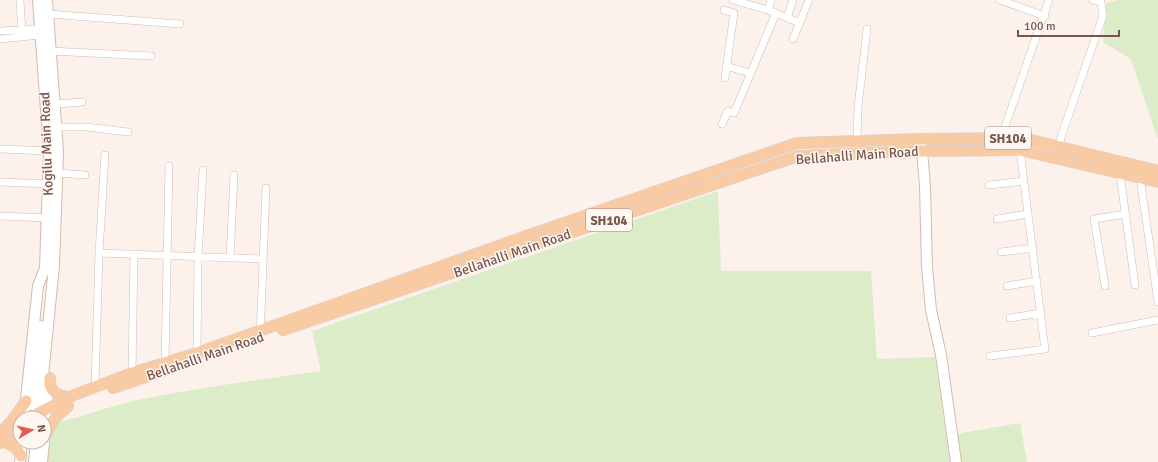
<svg xmlns="http://www.w3.org/2000/svg" width="1158" height="462" viewBox="0 0 1158 462" font-family="Signika,sans-serif">
  <style>
    .green { fill: #dcebc8 }
    .lines { fill: none; stroke-linecap: round; stroke-linejoin: round }
    .street-casing { stroke: #d2bbb2; stroke-width: 8 }
    .secondary-casing { stroke: #d4baaf; stroke-width: 12 }
    .primary-casing { stroke: #d9cfcd; stroke-width: 12 }
    .street { stroke: #fff; stroke-width: 7 }
    .secondary { stroke: #fff; stroke-width: 10 }
    .primary { stroke: #f9cba5; stroke-width: 11 }
    .labels { text-anchor: middle; stroke-width: 3; stroke-linejoin: round; paint-order: stroke }
    .shield { fill: #fff7f1; stroke: #a0867e; stroke-width: 1 }
    .shield-label { font-size: 13px; font-weight: bold; fill: #78554d }
    .street-label { font-size: 14px; fill: #78554d; stroke: #fff7f1 }
  </style>
  <rect width="100%" height="100%" fill="#fcf2eb"/>
  <path class="green" d="M1118 0H1158V140L1131 59 1103 42 1106 3Z
    M718 191 721 271H871L877 359 935 357 950 462H46L48 439 56 423C82 417 107 407 133 401 195 388 258 380 321 371L312 331Z
    M1020 423 1027 462H961L956 434Z"/>
  <g class="lines">
    <defs>
      <path id="street" d="M20 0 22 34
        M733 0 768 10
        M771 0 768 10 800 23
        M1000 0 1045 16
        M724 10 734 13 725 78
        M48 14 180 24
        M787 18 793 0
        M0 31 40 29
        M0 39 40 35
        M793 39 809 0
        M50 51 151 56
        M726 66 750 73
        M55 104 82 102
        M722 124 728 111 734 113 776 13
        M53 127H86L128 132
        M1001 138 1049 0
        M857 141 858 107 867 29
        M1059 147 1062 134 1103 16 1101 2 1093 0
        M0 149 49 151
        M57 173 85 175
        M1120 174 1135 285
        M1140 178 1158 302
        M0 182 52 184
        M989 185 1024 181
        M0 216 47 218
        M997 219 1028 214
        M1001 252 1033 248
        M99 253 263 259
        M230 258 234 175
        M1007 286 1037 281
        M1105 286 1094 219 1126 214
        M1010 318 1041 313
        M1092 333 1158 320
        M260 338 266 188
        M197 353 198 257 203 170
        M990 356 1045 349 1020 150
        M165 362 169 166
        M132 373 134 254
        M95 387 99 253 105 155"/>
      <path id="secondary" d="M921 139 925 186 927 267 931 310 941 355 956 462
        M33 405 40 326
        M40 406 54 266 58 151 47 0
        M24 418 38 286 45 268 49 151 38 0
        M44 437 49 381
        M20 462 22 442
        M34 462 36 442
        M42 462 44 442"/>
      <path id="primary" d="M283 330 798 156 922 151 1020 150 1158 182
        M50 378C48 391 60 399 72 396
        M113 388 172 368
        M29 418 74 395 132 373 197 353 535 233 797 143 921 139 1023 138 1158 171
        M1 432 11 422 26 401
        M44 438 54 419 68 406
        M4 441 16 448 21 456
        M1 443 20 432"/>
    </defs>
    <use href="#street" class="street-casing"/>
    <use href="#secondary" class="secondary-casing"/>
    <use href="#primary" class="primary-casing"/>
    <use href="#street" class="street"/>
    <use href="#secondary" class="secondary"/>
    <use href="#primary" class="primary"/>
  </g>
  <g class="labels">
    <g class="shield">
      <rect x="985" y="127" width="46" height="22" rx="3"/>
      <rect x="586" y="209" width="46" height="22" rx="3"/>
    </g>
    <g class="shield-label">
      <text x="1008" y="143">SH104</text>
      <text x="609" y="225">SH104</text>
    </g>
    <g class="street-label">
      <text transform="translate(46 144) rotate(-92)" y="5">Kogilu Main Road</text>
      <text transform="translate(857 155) rotate(-4)" y="5">Bellahalli Main Road</text>
      <text transform="translate(512 253) rotate(-19)" y="5">Bellahalli Main Road</text>
      <text transform="translate(205 356) rotate(-19)" y="5">Bellahalli Main Road</text>
    </g>
  </g>
  <g transform="translate(32 430) rotate(81)"><circle r="19" fill="#fff7f1" stroke="#c9b6af"/>
  <path d="M0-3L7 15L0 10L-7 15Z" fill="#e35b53"/>
  <text y="-6" font-size="11" font-weight="bold" text-anchor="middle" fill="#78554d">N</text>
  </g>
  <path d="M1018 30v6h101v-6" fill="none" stroke="#78554d" stroke-width="2"/>
  <text x="1024" y="30" font-size="12" fill="#78554d" stroke="#fff7f1" stroke-width="3" paint-order="stroke">100 m</text>
</svg>
